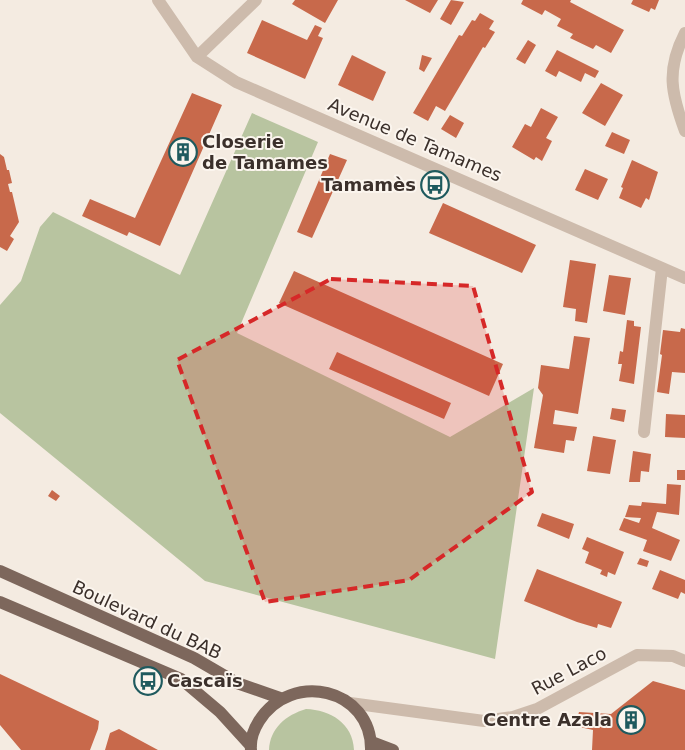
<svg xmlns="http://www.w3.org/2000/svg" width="685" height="750" viewBox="0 0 685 750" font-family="'DejaVu Sans',sans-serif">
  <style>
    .green { fill: #b8c4a0 }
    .building { fill: #c8694b }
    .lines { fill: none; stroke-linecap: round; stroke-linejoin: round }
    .minor { stroke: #cdbbac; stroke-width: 12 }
    .major { stroke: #7d675c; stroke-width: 12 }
    .marked { fill: #d62828; fill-opacity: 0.2; stroke: #d62828; stroke-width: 4; stroke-dasharray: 10 6; stroke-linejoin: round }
    .labels { text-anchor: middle; stroke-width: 4; stroke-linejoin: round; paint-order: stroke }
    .street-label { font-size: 18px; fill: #3b302b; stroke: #fbf5ee }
    .poi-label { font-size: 18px; font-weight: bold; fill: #3b302b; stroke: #fbf5ee; text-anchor: start }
  </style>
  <rect width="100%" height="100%" fill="#f4ebe1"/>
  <path class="green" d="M252 113 318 142 237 333 450 437 534 388 495 659 205 581 0 413V305L21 281 40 227 53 212 180 275Z
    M306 709C330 710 353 723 354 750H269C270 728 286 715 306 709Z"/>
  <path class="building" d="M295 0H338L325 23 292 4Z
    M405 0H438L430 13Z
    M451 0 464 2 451 25 440 19Z
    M523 0H571L570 2 624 30 611 53 596 45 593 49 570 38 573 34 557 26 561 19 545 10 542 15 521 4Z
    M633 0H659L655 10 651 8 649 12 631 4Z
    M480 13 494 21 489 29 495 32 485 48 483 47 445 111 436 106 428 121 413 113 459 35 462 36 472 20 475 21Z
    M262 20 307 40 315 25 322 28 318 36 323 38 305 79 247 53Z
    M528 40 536 45 525 64 516 59Z
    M557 50 599 71 595 78 585 73 581 82 559 71 556 77 545 71Z
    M352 55 386 72 373 101 338 85Z
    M422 55 432 58 424 72 419 69Z
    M601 83 623 95 605 126 582 113Z
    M192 93 222 105 160 246 129 232 127 236 82 216 90 199 135 218Z
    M541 108 558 117 546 138 552 141 542 161 536 157 534 160 512 147 525 124 531 127Z
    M450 115 464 123 456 138 441 129Z
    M612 132 630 140 624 154 605 146Z
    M0 154 4 157 7 170H9L12 183 8 184 10 192H12L19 222 10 236 14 239 7 251 0 247Z
    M330 154 347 160 312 238 297 232Z
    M632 160 658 172 649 200 646 198 641 208 619 198 623 188 621 187Z
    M585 169 608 179 598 200 575 190Z
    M443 203 536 245 522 273 429 233Z
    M570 260 596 264 587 323 575 321 576 309 563 307Z
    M294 271 503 364 489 396 279 303Z
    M609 275 631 278 625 315 603 311Z
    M627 320 634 321V326L641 327 634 384 619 381 622 364H618L620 351 623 352Z
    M681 328 685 329V373L672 372 669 394 657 392 662 355 660 354 663 330 680 332Z
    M574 336 590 338 578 414 555 410 553 424 577 427 574 441 566 440 564 453 534 448 543 395 538 388 541 365 569 369Z
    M337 352 451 403 444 419 329 369Z
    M612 408 626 410 624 422 610 419Z
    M666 414 685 415V438L665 437Z
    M593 436 616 440 610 474 587 471Z
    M633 451 651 454 649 472 641 471 640 482H629Z
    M677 470H685V480H677Z
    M667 484 681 485 679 515 657 512 652 528 680 540 671 561 643 551 647 540 619 530 624 518 639 523 641 518 625 517 629 505 641 506 642 502 666 504Z
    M52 490 60 496 56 501 48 496Z
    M542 513 574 524 569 539 537 526Z
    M587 537 624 552 615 575 608 572 607 577 600 574 602 570 585 563 589 552 582 549Z
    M640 558 649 561 647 567 637 564Z
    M537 569 622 602 611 628 598 624 597 628 577 622 524 601Z
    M660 570 685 580V594L681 592 678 599 652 589Z
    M0 674 99 721 98 729 90 750H21L0 725Z
    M653 681 685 690V750H592L593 730 575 726 579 712 611 714Z
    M119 729 158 750H105L110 733Z"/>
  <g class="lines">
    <path class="minor" d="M158 0 197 57 236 82 685 278
      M685 33C666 70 671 93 685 131
      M197 57 256 0
      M644 432 662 268
      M350 703 484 721 513 717 537 709 637 655 673 656 685 661"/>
    <path class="major" d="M0 571 194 658 237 683 280 698
      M0 602 181 679 220 712 251 746
      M372 742 393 750
      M251 750C250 740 254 729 259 721 291 670 372 688 371 750"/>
  </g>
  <path class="marked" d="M331 279 473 286 532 492 409 580 265 602 177 360Z"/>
  <defs>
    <symbol id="building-ring" viewBox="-11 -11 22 22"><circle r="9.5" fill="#fbf5ee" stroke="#1f5a5e" stroke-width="1.5"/><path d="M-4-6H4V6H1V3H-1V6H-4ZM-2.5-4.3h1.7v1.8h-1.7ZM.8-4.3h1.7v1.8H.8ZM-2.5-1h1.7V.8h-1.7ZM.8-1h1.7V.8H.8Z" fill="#1f5a5e"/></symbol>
    <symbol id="bus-ring" viewBox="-11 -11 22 22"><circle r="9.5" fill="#fbf5ee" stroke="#1f5a5e" stroke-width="1.5"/><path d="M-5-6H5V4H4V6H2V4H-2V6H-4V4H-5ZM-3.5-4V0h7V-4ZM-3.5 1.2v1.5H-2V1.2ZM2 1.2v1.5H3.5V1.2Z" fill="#1f5a5e"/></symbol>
  </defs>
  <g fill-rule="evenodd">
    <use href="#building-ring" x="167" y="136" width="32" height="32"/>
    <use href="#bus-ring" x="419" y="169" width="32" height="32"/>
    <use href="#bus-ring" x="132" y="665" width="32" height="32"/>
    <use href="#building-ring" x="615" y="704" width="32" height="32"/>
  </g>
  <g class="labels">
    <g class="street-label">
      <text transform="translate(415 140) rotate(23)" y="6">Avenue de Tamames</text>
      <text transform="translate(147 620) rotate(25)" y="6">Boulevard du BAB</text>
      <text transform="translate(569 671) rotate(-28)" y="6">Rue Laco</text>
    </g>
    <g class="poi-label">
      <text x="202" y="148">Closerie<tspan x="202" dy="21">de Tamames</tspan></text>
      <text x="416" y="191" text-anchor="end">Tamamès</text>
      <text x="167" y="687">Cascaïs</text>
      <text x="612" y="726" text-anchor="end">Centre Azala</text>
    </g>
  </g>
</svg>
